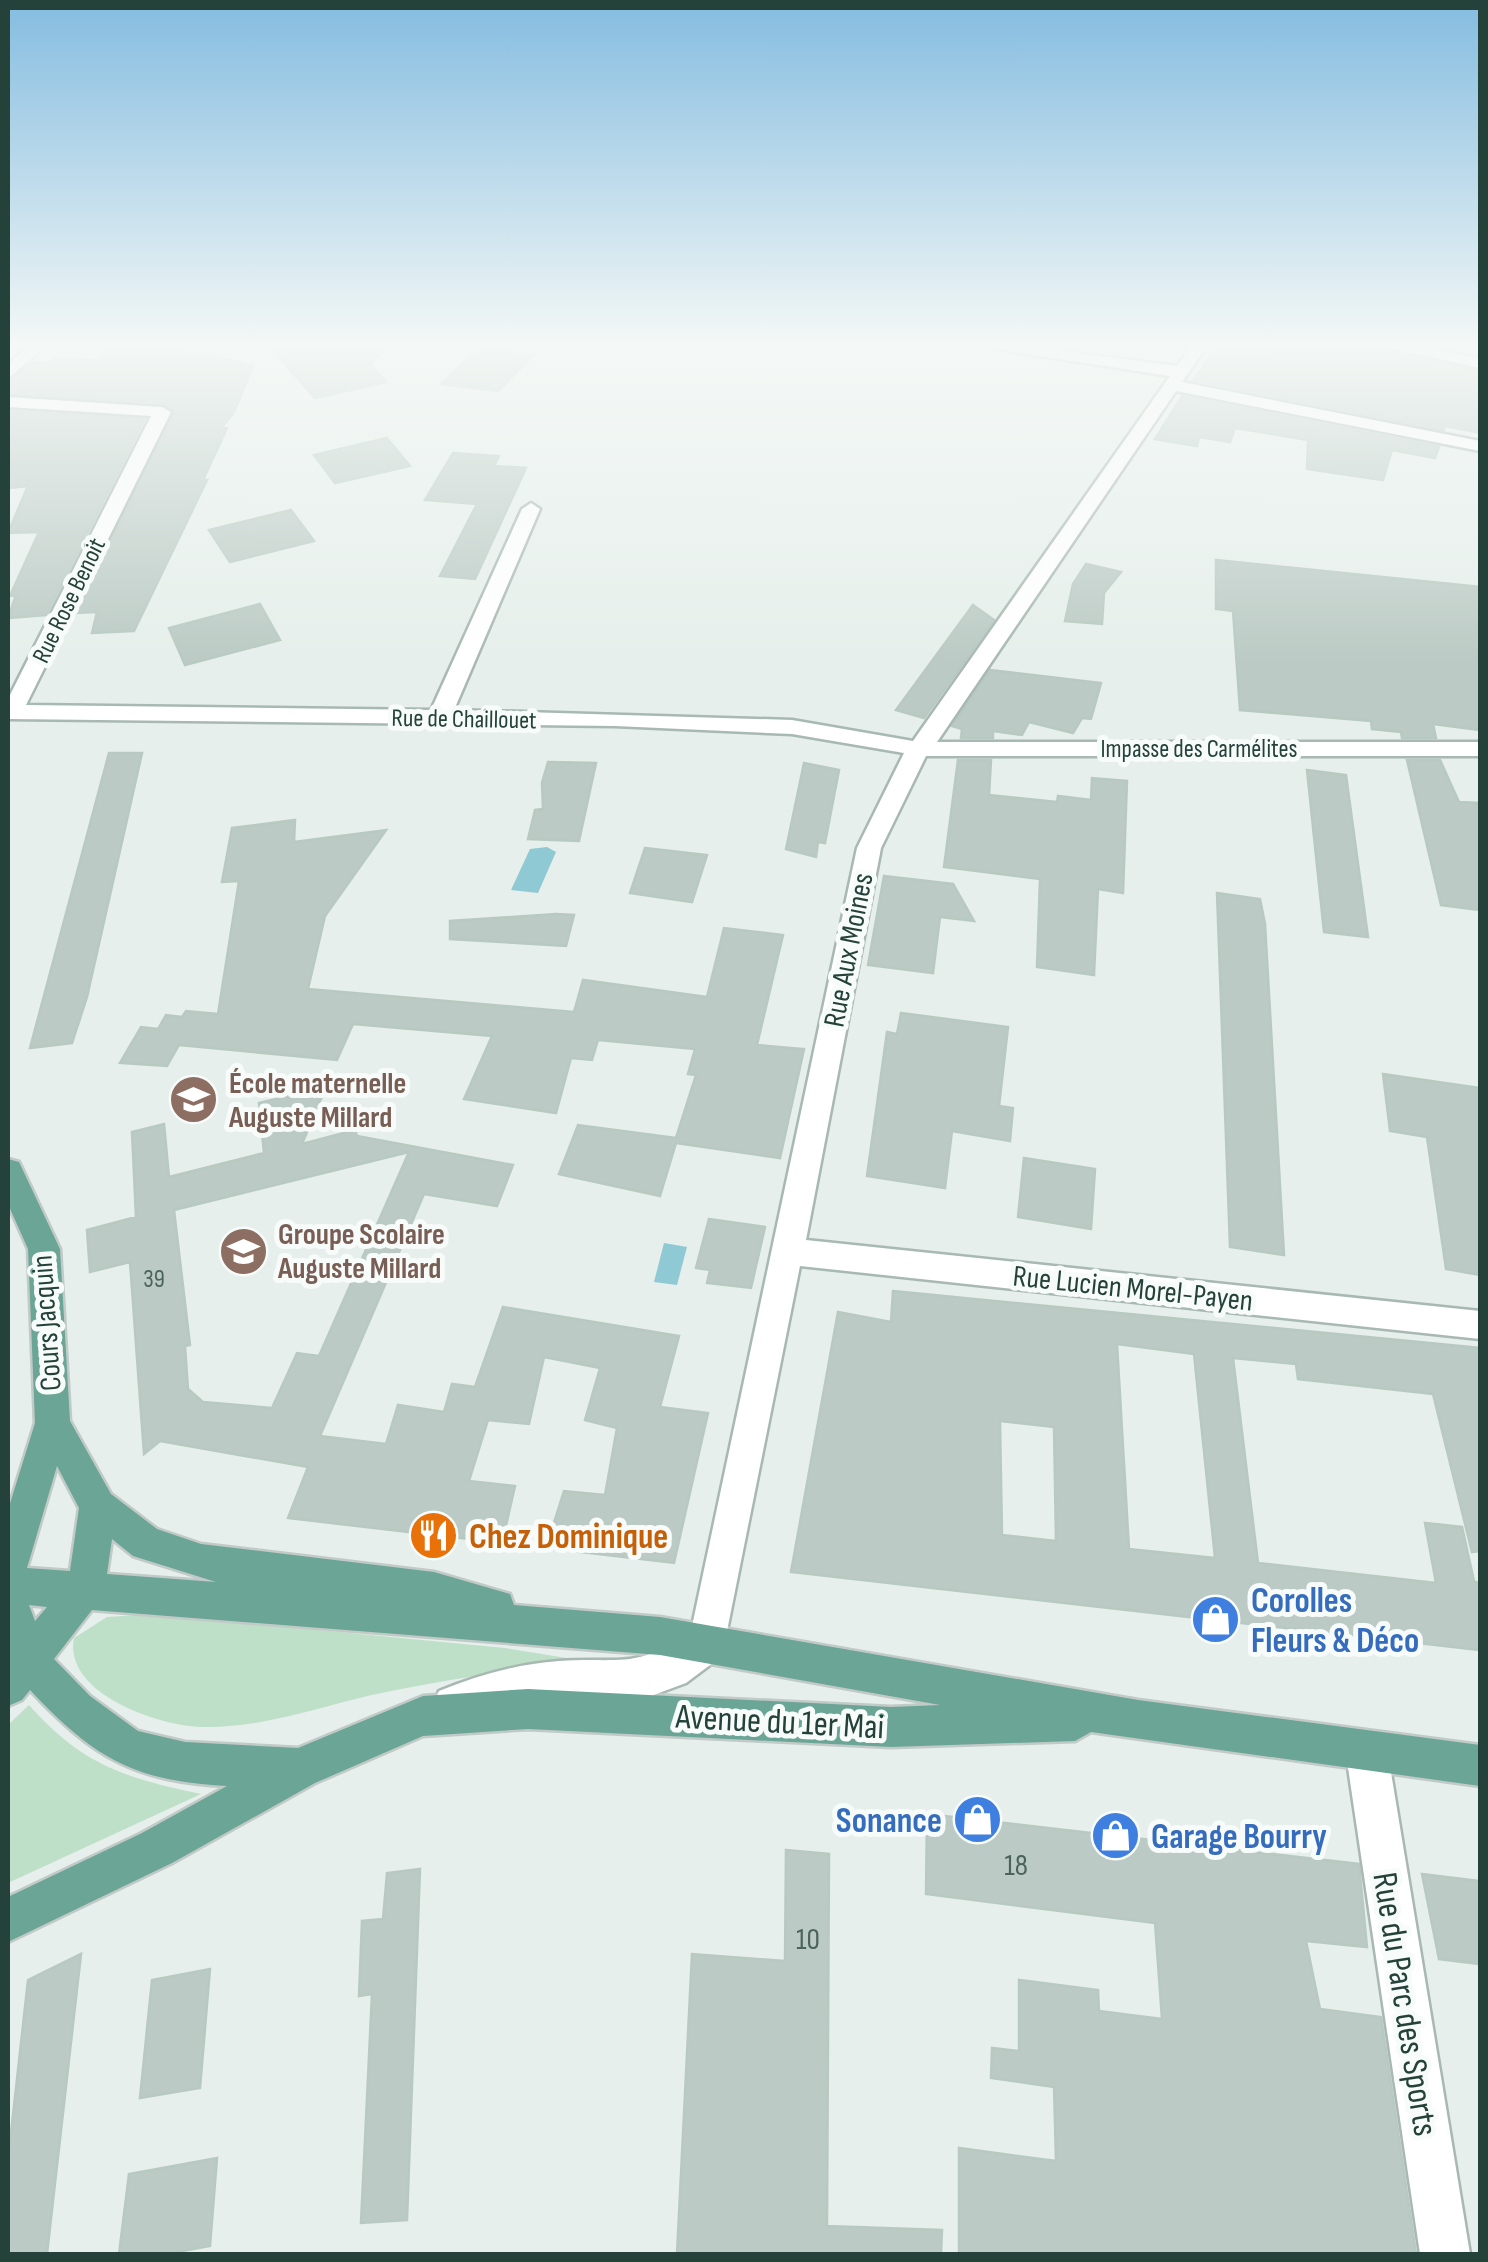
<svg xmlns="http://www.w3.org/2000/svg" width="1488" height="2262" viewBox="0 0 1488 2262" font-family="'Sofia Sans Condensed',sans-serif">
  <style>
    .green { fill: #bfe0c8 }
    .water { fill: #8ec9d4 }
    .building { fill: #bbcac4; stroke: #b8c9c2; stroke-width: 2.5; fill-rule: evenodd }
    .lines { fill: none; stroke-linecap: round; stroke-linejoin: round }
    .minor-casing { stroke: #a8b8b2; stroke-width: 5 }
    .major-casing { stroke: #c2cac8; stroke-width: 5 }
    .minor { fill: #fff; fill-rule: evenodd }
    .major { fill: #6aa596; fill-rule: evenodd }
    .labels { text-anchor: middle; stroke-width: 10; stroke-linejoin: round; paint-order: stroke }
    .far-street-label { font-size: 25px; fill: #24423a; stroke: #f7fbf9 }
    .number-label { font-size: 25px; fill: #4a645c }
    .street-label { font-size: 30px; fill: #24423a; stroke: #f7fbf9 }
    .education-label { font-size: 30px; font-weight: bold; fill: #785e54; stroke: #f7fbf9; text-anchor: start }
    .near-number-label { font-size: 30px; fill: #4a645c }
    .near-food-label { font-size: 35px; font-weight: bold; fill: #c56008; stroke: #f7fbf9; text-anchor: start }
    .near-shop-label { font-size: 35px; font-weight: bold; fill: #366cbe; stroke: #f7fbf9; text-anchor: start }
    .near-street-label { font-size: 35px; fill: #24423a; stroke: #f7fbf9 }
  </style>
  <rect width="100%" height="100%" fill="#e6efeb"/>
  <path class="green" d="M153 1614 505 1648 591 1662C522 1668 454 1678 386 1692 327 1704 266 1728 205 1727 161 1727 63 1694 74 1638L107 1617Z
    M29 1705C82 1765 125 1778 201 1794L8 1883V1725Z"/>
  <path class="water" d="M547 847 556 852 538 893 511 890 530 849Z
    M664 1243 687 1247 677 1285 654 1282Z"/>
  <path class="building" d="M269 346H389L370 364 386 382 315 398Z
    M481 346 534 355 498 391 441 384Z
    M1218 346H1377L1480 371V433L1445 426 1444 430 1193 380Z
    M108 349 202 352 253 366 233 414 221 428H227L203 480H207L134 631 92 633 97 612 76 613 175 411 162 403 8 394V383L32 362 50 363 55 358 98 360Z
    M1182 396 1439 447 1435 458 1392 450 1383 480 1307 469 1308 440 1235 428 1230 442 1199 437 1197 446 1155 439Z
    M8 411 145 419 46 615 8 618 16 595 10 596 39 532 8 533 28 486 8 488Z
    M387 438 410 466 335 483 314 455Z
    M453 453 499 456 494 466 526 468 475 579 440 576 477 504 425 500Z
    M291 510 314 541 230 562 209 530Z
    M1216 560 1480 587V730L1433 724 1436 738H1402L1401 732 1372 729 1371 721 1240 710 1233 611 1216 609Z
    M1086 564 1121 572 1104 593 1102 624 1065 621 1073 584Z
    M260 604 280 640 185 665 169 628Z
    M973 605 994 620 924 718 896 710Z
    M990 670 1101 683 1091 719 1082 718 1073 733 1029 722 1022 735 993 731V738H961L962 729 952 726Z
    M109 753H142L87 997 72 1043 30 1048Z
    M958 760H991L989 795 1057 802 1058 796 1091 800 1092 778 1127 781 1123 893 1098 889 1094 975 1037 967 1040 879 944 867Z
    M1407 760H1440L1459 802 1480 803V910L1441 905Z
    M548 762 596 763 579 841 528 839 535 810 543 809 542 783Z
    M804 763 839 770 825 843 818 842 816 857 786 849Z
    M1307 770 1346 775 1368 937 1324 932Z
    M295 820 294 842 386 830 325 916 308 989 574 1012 583 980 707 997 724 928 783 935 757 1045 804 1049 780 1158 676 1143 660 1196 559 1174 578 1125 676 1138 696 1075 688 1074 695 1049 598 1040 592 1060 571 1058 556 1113 464 1099 492 1036 353 1024 337 1060 179 1045 167 1066 120 1063 141 1027 158 1029 166 1015 182 1017 186 1011 218 1014 239 881 222 882 232 828Z
    M645 848 707 855 692 902 630 893Z
    M884 876 953 884 974 921 940 917 933 973 868 965Z
    M1217 893 1260 899 1265 924 1284 1255 1230 1247Z
    M556 914 574 915 566 946 450 939V921Z
    M901 1013 1008 1027 999 1106 1013 1108 1010 1141 952 1131 945 1188 867 1176 887 1032 897 1034Z
    M1383 1074 1480 1088V1275L1446 1269 1427 1137 1390 1131Z
    M326 1087 302 1144 355 1130 357 1136 513 1165 497 1206 424 1194 320 1436 386 1444 398 1405 444 1412 452 1384 475 1387 503 1307 679 1336 660 1407 708 1413 674 1563 546 1548 564 1491 605 1495 617 1428 585 1420 600 1368 544 1357 529 1424 488 1420 469 1481 515 1486 502 1543 288 1518 308 1467 160 1441 144 1454 130 1262 90 1272 87 1230 136 1217 132 1132 164 1124 169 1177 264 1153 259 1103ZM409 1152 319 1356 297 1353 272 1408 203 1402 188 1389 185 1346 190 1345 174 1210Z
    M1024 1158 1095 1169 1091 1229 1018 1217Z
    M709 1219 765 1227 751 1288 707 1283 710 1270 696 1268Z
    M893 1291 1480 1348V1551L1472 1552 1433 1394 1298 1379 1296 1364 1233 1358 1258 1563 1436 1583 1425 1523 1462 1527 1474 1581 1480 1584V1650L791 1572 838 1312 891 1322ZM1117 1344 1194 1354 1215 1558 1129 1549ZM1000 1421 1054 1427 1056 1541 1002 1535Z
    M927 1814 1359 1864 1367 1947 1306 1941 1320 2009 1381 2017 1416 2254H959V2148L1056 2161 1054 2087 991 2078 992 2048 1019 2051V1980L1098 1990 1099 2011 1162 2019 1155 1923 926 1894Z
    M786 1850 829 1854 827 2226 942 2230 941 2254H677L692 1954 785 1961Z
    M420 1869 407 2220 361 2223 372 1994 359 1996 362 1921 383 1919 387 1873Z
    M1422 1874 1480 1881V1964L1439 1959Z
    M81 1954 47 2254H8V2160L28 1980Z
    M210 1969 200 2088 140 2098 152 1980Z
    M217 2158 210 2246 166 2254H119L129 2174Z"/>
  <g class="lines">
    <defs>
      <path id="minor" d="M28 346H45L8 379V365Z
        M975 346H1021L1177 366 1191 346H1207L1182 382 1480 441V451L1176 391 937 742H1480V756H926L881 848 806 1240 1480 1311V1339L800 1266 722 1656 686 1683 640 1700 558 1701 487 1712 453 1725 439 1719 433 1705 439 1691C478 1675 517 1664 559 1661 620 1657 638 1670 691 1631L857 848 904 753 792 734 615 726 8 719V699L151 416 8 407V397L162 407 171 412 26 705 431 710 522 509 531 503 540 509 454 710 792 720 913 741 1170 376Z
        M1381 346H1415L1480 358V368Z
        M1367 1733 1382 1739 1388 1754 1470 2254H1420L1346 1754 1352 1739Z"/>
      <path id="major" d="M8 1159 19 1162 60 1249 70 1421 111 1494 157 1529 201 1544 434 1572 510 1594 514 1605 660 1617 1138 1700 1480 1745V1786L1091 1732 1075 1741 891 1747 528 1729 423 1736 315 1783 172 1863 8 1942V1897L142 1833 227 1786C133 1781 94 1758 30 1690L22 1700 8 1706V1510L35 1423 28 1249 8 1204ZM57 1466 79 1508 70 1571 27 1568ZM112 1539 133 1556 216 1582 107 1574ZM29 1605 47 1607 35 1621ZM92 1610 660 1655 940 1705 891 1707 528 1689 423 1696 298 1748 185 1742 138 1731 90 1696 54 1659Z"/>
    </defs>
    <use href="#minor" class="minor-casing"/>
    <use href="#major" class="major-casing"/>
    <use href="#minor" class="minor"/>
    <use href="#major" class="major"/>
  </g>
  <linearGradient id="sky" x2="0" y2="1"><stop stop-color="#84bce0"/><stop offset="0.52" stop-color="#f4f8f6"/><stop offset="1" stop-color="#f4f8f6" stop-opacity="0"/></linearGradient>
  <rect width="1488" height="663" fill="url(#sky)"/>
  <defs>
    <symbol id="school-disc" viewBox="-11 -11 22 22"><circle r="9.5" fill="#8d6e63" stroke="#f7fbf9"/><path d="M0-5L7-2L0 1L-7-2ZM-4 1L0 2.5L4 1V4Q0 6-4 4Z" fill="#fff"/></symbol>
    <symbol id="restaurant-disc" viewBox="-11 -11 22 22"><circle r="9.5" fill="#e8710a" stroke="#f7fbf9"/><path d="M-5-6h1v4h1v-4h1v4h1v-4h1v5L-1.5 .5V6h-2V.5L-5-1ZM5-6V6H3V1.5H1.5Q1.5-4 5-6Z" fill="#fff"/></symbol>
    <symbol id="shop-disc" viewBox="-11 -11 22 22"><circle r="9.5" fill="#3f7fe0" stroke="#f7fbf9"/><path d="M-5-2.5h2.3a2.7 3.5 0 0 1 5.4 0H5L5.5 6h-11ZM-1.5-2.5h3a1.5 2.3 0 0 0-3 0Z" fill="#fff"/></symbol>
  </defs>
  <g fill-rule="evenodd">
    <use href="#school-disc" x="166" y="1072" width="55" height="55"/>
    <use href="#school-disc" x="216" y="1224" width="55" height="55"/>
    <use href="#restaurant-disc" x="406" y="1508" width="55" height="55"/>
    <use href="#shop-disc" x="1188" y="1592" width="55" height="55"/>
    <use href="#shop-disc" x="950" y="1792" width="55" height="55"/>
    <use href="#shop-disc" x="1088" y="1808" width="55" height="55"/>
  </g>
  <g class="labels">
    <g class="far-street-label">
      <text transform="translate(68 600) rotate(-64)" y="9">Rue Rose Benoit</text>
      <text transform="translate(464 718) rotate(1)" y="9">Rue de Chaillouet</text>
      <text x="1199" y="757">Impasse des Carmélites</text>
    </g>
    <g class="number-label">
      <text x="154" y="1287">39</text>
    </g>
    <g class="street-label">
      <text transform="translate(848 950) rotate(-79)" y="10">Rue Aux Moines</text>
      <text transform="translate(1133 1288) rotate(6)" y="10">Rue Lucien Morel-Payen</text>
      <text transform="translate(46 1323) rotate(-94)" y="10">Cours Jacquin</text>
    </g>
    <g class="education-label">
      <text x="229" y="1093">École maternelle<tspan x="229" dy="34">Auguste Millard</tspan></text>
      <text x="278" y="1244">Groupe Scolaire<tspan x="278" dy="34">Auguste Millard</tspan></text>
    </g>
    <g class="near-number-label">
      <text x="1016" y="1875">18</text>
      <text x="808" y="1949">10</text>
    </g>
    <g class="near-food-label">
      <text x="469" y="1548">Chez Dominique</text>
    </g>
    <g class="near-shop-label">
      <text x="1251" y="1612">Corolles<tspan x="1251" dy="40">Fleurs &amp; Déco</tspan></text>
      <text x="942" y="1832" text-anchor="end">Sonance</text>
      <text x="1151" y="1848">Garage Bourry</text>
    </g>
    <g class="near-street-label">
      <text transform="translate(780 1721) rotate(3)" y="12">Avenue du 1er Mai</text>
      <text transform="translate(1406 2004) rotate(81)" y="12">Rue du Parc des Sports</text>
    </g>
  </g>
  <rect width="1488" height="2262" fill="none" stroke="#24423a" stroke-width="20"/>
</svg>
